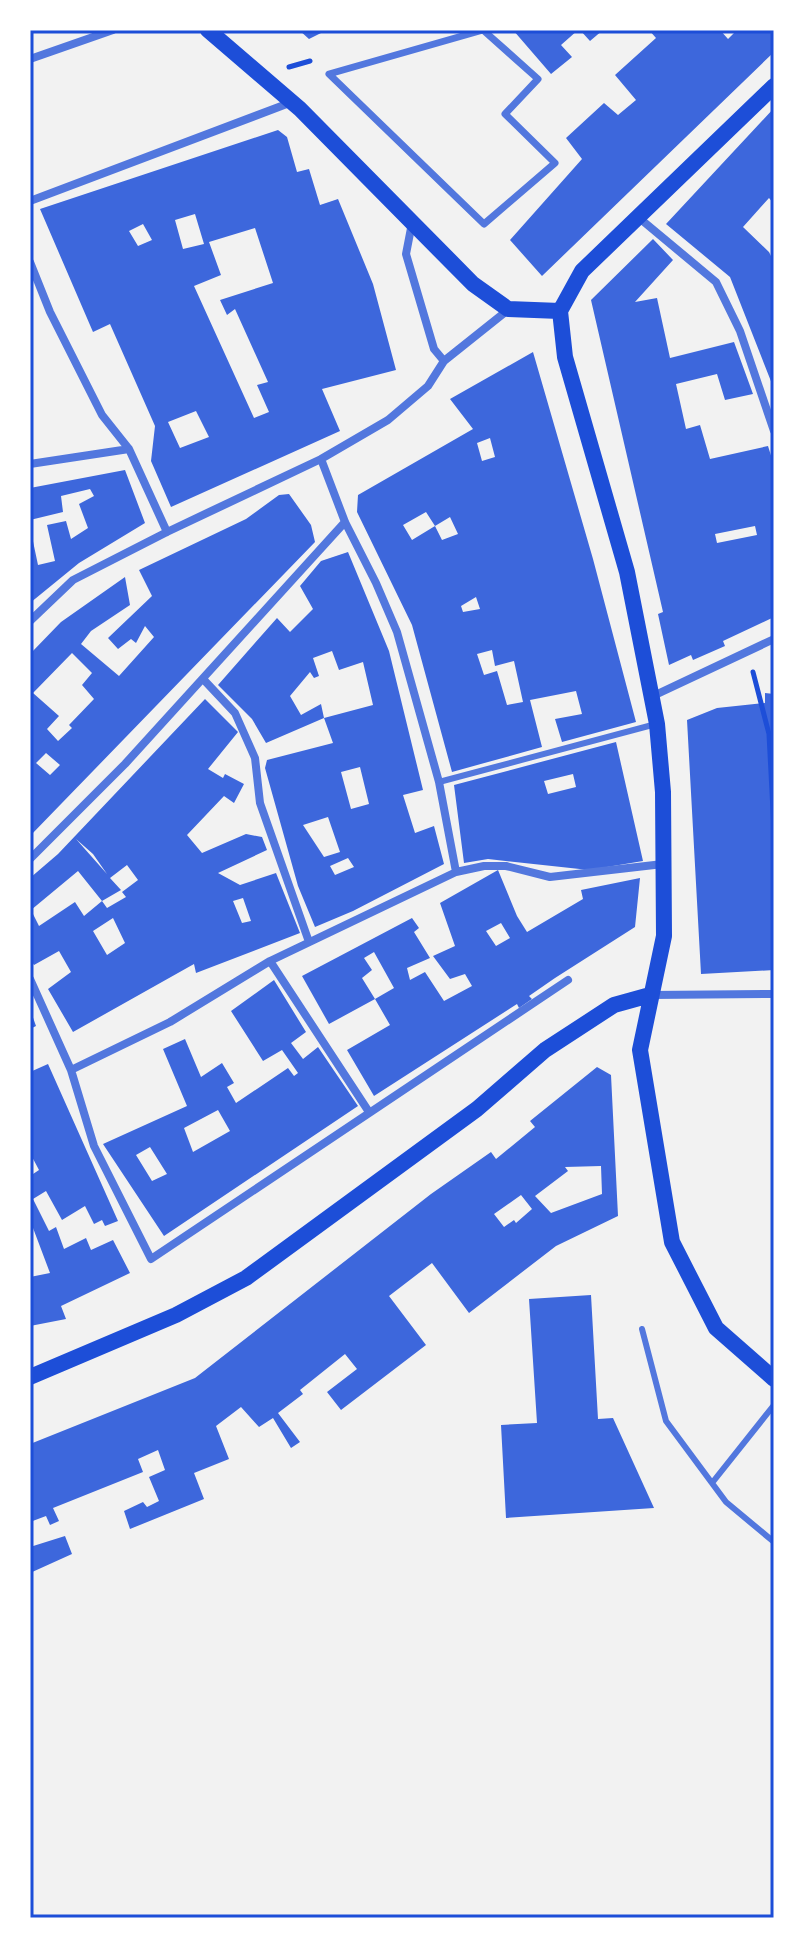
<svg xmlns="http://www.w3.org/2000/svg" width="804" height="1948" viewBox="0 0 804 1948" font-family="'Work Sans',sans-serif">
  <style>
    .building { fill: #3d67dc; fill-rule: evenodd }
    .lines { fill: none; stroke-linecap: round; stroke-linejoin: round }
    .path { stroke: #1d4ed8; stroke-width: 5 }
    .service { stroke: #5277de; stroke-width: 6 }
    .pedestrian { stroke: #5277de; stroke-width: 7 }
    .minor { stroke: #5277de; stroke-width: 8 }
    .secondary { stroke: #1d4ed8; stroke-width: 16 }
    .neatline { fill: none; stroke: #1d4ed8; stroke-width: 3 }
  </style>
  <rect width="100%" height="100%" fill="#f2f2f2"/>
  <path class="building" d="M299 30H327L309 39Z
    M513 30H578L561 45 572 57 551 74Z
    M580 30H603L590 41Z
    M649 30H720L728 39 737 30H774V52L542 276 510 240 582 159 566 138 604 103 618 115 636 100 615 75 656 38Z
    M774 108V204L769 198 743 227 769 252 774 262V389L730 277 666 224Z
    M278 130 287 137 297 172 309 169 320 205 338 199 373 284 396 370 322 389 340 431 171 507 151 461 155 426 110 324 93 332 40 209ZM195 214 204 244 183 249 175 220ZM143 224 152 240 138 246 129 231ZM255 228 273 283 220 300 227 315 235 309 268 382 257 385 269 412 254 418 194 286 221 275 209 242ZM196 411 209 437 180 448 168 422Z
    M653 239 673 260 635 302 657 298 670 358 734 342 753 394 725 400 717 374 676 384 686 429 700 425 710 459 768 446 774 465V623L772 618 723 641 725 646 693 660 691 655 669 665 658 614 663 612 591 300ZM755 526 757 535 717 543 715 534Z
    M533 352 593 559 636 722 562 742 555 719 582 714 576 691 530 700 542 747 452 772 412 625 357 512 358 495 473 429 450 399ZM490 438 495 457 482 461 477 443ZM426 512 435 526 450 517 458 534 442 540 435 526 412 540 403 525ZM476 597 480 609 463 612 461 606ZM492 650 495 666 514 661 523 702 507 705 497 671 484 675 477 654Z
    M125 470 145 523 79 563 30 603V527L38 565 55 561 47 525 66 521 71 539 88 528 79 504 94 496 90 489 61 496 63 512 30 520V488Z
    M289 494 311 525 315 542 30 836V654L61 622 125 577 130 605 91 631 81 644 119 676 154 637 145 626 136 643 131 639 118 649 108 638 152 596 139 570 246 519 279 495ZM72 653 92 673 82 685 94 699 69 725 72 728 58 741 47 729 59 716 33 693ZM46 753 60 765 50 775 36 763Z
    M348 552 389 651 423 790 403 795 415 833 434 826 444 864 353 911 315 927 298 886 265 768 267 760 333 743 324 718 373 705 363 662 339 670 332 651 313 658 319 676 314 678 310 672 290 696 301 715 321 704 324 718 266 743 252 719 218 685 277 618 290 632 313 609 300 586 321 561ZM360 767 369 804 351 809 341 772ZM328 817 340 852 324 857 303 825ZM348 858 354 867 335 875 330 866Z
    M765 693 774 694V970L701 974 687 720 717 708 765 703Z
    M205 699 238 732 208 769 223 778 225 774 244 784 234 803 224 796 187 835 202 853 246 834 262 837 267 850 218 873 240 885 276 873 300 933 196 973 194 964 73 1032 48 989 71 972 59 951 34 965 30 959V878L58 854ZM76 839 93 854 107 874ZM127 865 138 880 122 892 126 897 107 908 102 901 84 916 75 902 39 926 31 910 78 871 102 901 121 890 110 878ZM243 898 251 921 242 923 233 901ZM113 918 125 943 107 955 93 931Z
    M616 742 643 861 589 870 488 859 464 863 454 785ZM573 774 576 787 548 794 544 781Z
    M498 870 517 916 527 932 583 899 581 890 640 878 635 927 555 978 529 996 532 999 519 1008 517 1004 374 1096 347 1050 390 1025 375 999 394 988 374 952 364 958 372 970 362 978 375 999 329 1024 302 976 412 918 419 928 414 932 430 958 407 968 410 980 425 972 444 1001 472 986 465 974 450 979 433 956 455 946 440 903ZM501 923 510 938 496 946 486 931Z
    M274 980 306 1032 291 1043 303 1059 318 1047 358 1106 164 1236 103 1144 187 1106 163 1049 185 1039 201 1077 222 1063 234 1083 227 1087 236 1103 288 1068 294 1076 298 1073 282 1050 263 1061 231 1011ZM218 1110 230 1131 193 1152 184 1128ZM150 1147 167 1174 152 1181 136 1155Z
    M30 1009 36 1026 30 1029Z
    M48 1064 118 1221 105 1226 102 1220 94 1224 85 1206 62 1220 46 1191 33 1199 49 1231 56 1227 64 1249 86 1238 91 1250 113 1240 130 1273 61 1306 66 1319 30 1326V1277L50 1273 30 1220V1176L39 1170 30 1153V1072Z
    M597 1067 611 1075 618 1216 556 1246 469 1313 432 1263 389 1296 426 1345 341 1410 327 1392 357 1369 345 1354 300 1390 303 1394 278 1413 300 1442 291 1448 273 1418 259 1427 241 1407 216 1426 229 1459 194 1473 204 1499 130 1529 124 1511 143 1502 147 1507 159 1501 149 1477 165 1470 158 1450 138 1459 143 1472 53 1508 59 1521 50 1525 46 1516 30 1522V1444L195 1378 431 1194 491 1152 496 1159 535 1127 530 1121ZM601 1166 602 1194 551 1213 535 1196 568 1171 565 1167ZM521 1195 532 1209 516 1223 514 1220 504 1227 494 1214Z
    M591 1295 598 1419 613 1418 654 1508 506 1518 501 1425 537 1423 529 1299Z
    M65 1536 72 1554 30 1573V1547Z"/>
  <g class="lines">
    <path class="path" d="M289 67 310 61
      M753 672 769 734 774 830"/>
    <path class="service" d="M439 782 656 724
      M642 1329 666 1421 726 1502 774 1542
      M712 1483 774 1405"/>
    <path class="pedestrian" d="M483 30 538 79 505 114 555 163 484 224 329 74Z"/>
    <path class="minor" d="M30 59 113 30
      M30 201 292 102
      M638 217 716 282 740 331 774 431
      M412 223 406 254 434 349 444 361
      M30 262 50 312 102 415 129 449 167 532
      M321 459 345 522 376 583 397 632 439 782 456 872
      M30 464 129 449
      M30 621 73 580 167 532 321 459 388 420 428 386 444 361 508 310
      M204 680 235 713 255 758 260 803 309 942
      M653 696 774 639
      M30 859 125 764 345 522
      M270 961 369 1112
      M30 979 71 1070 94 1146 151 1259 568 980
      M651 995 774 994
      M71 1070 170 1022 270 961 456 872 484 866H506L550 877 663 864"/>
    <path class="secondary" d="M208 30 300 109 473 284 508 309 560 311
      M560 311 565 357 627 572 657 724 663 792 664 936 640 1050 672 1242 716 1328 774 1379
      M560 311 582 271 774 86
      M30 1377 176 1315 246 1278 477 1109 545 1050 614 1005 650 995"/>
  </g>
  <rect width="804" height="1948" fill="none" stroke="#ffffff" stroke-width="64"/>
  <rect x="32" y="32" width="740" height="1884" class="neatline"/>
</svg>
